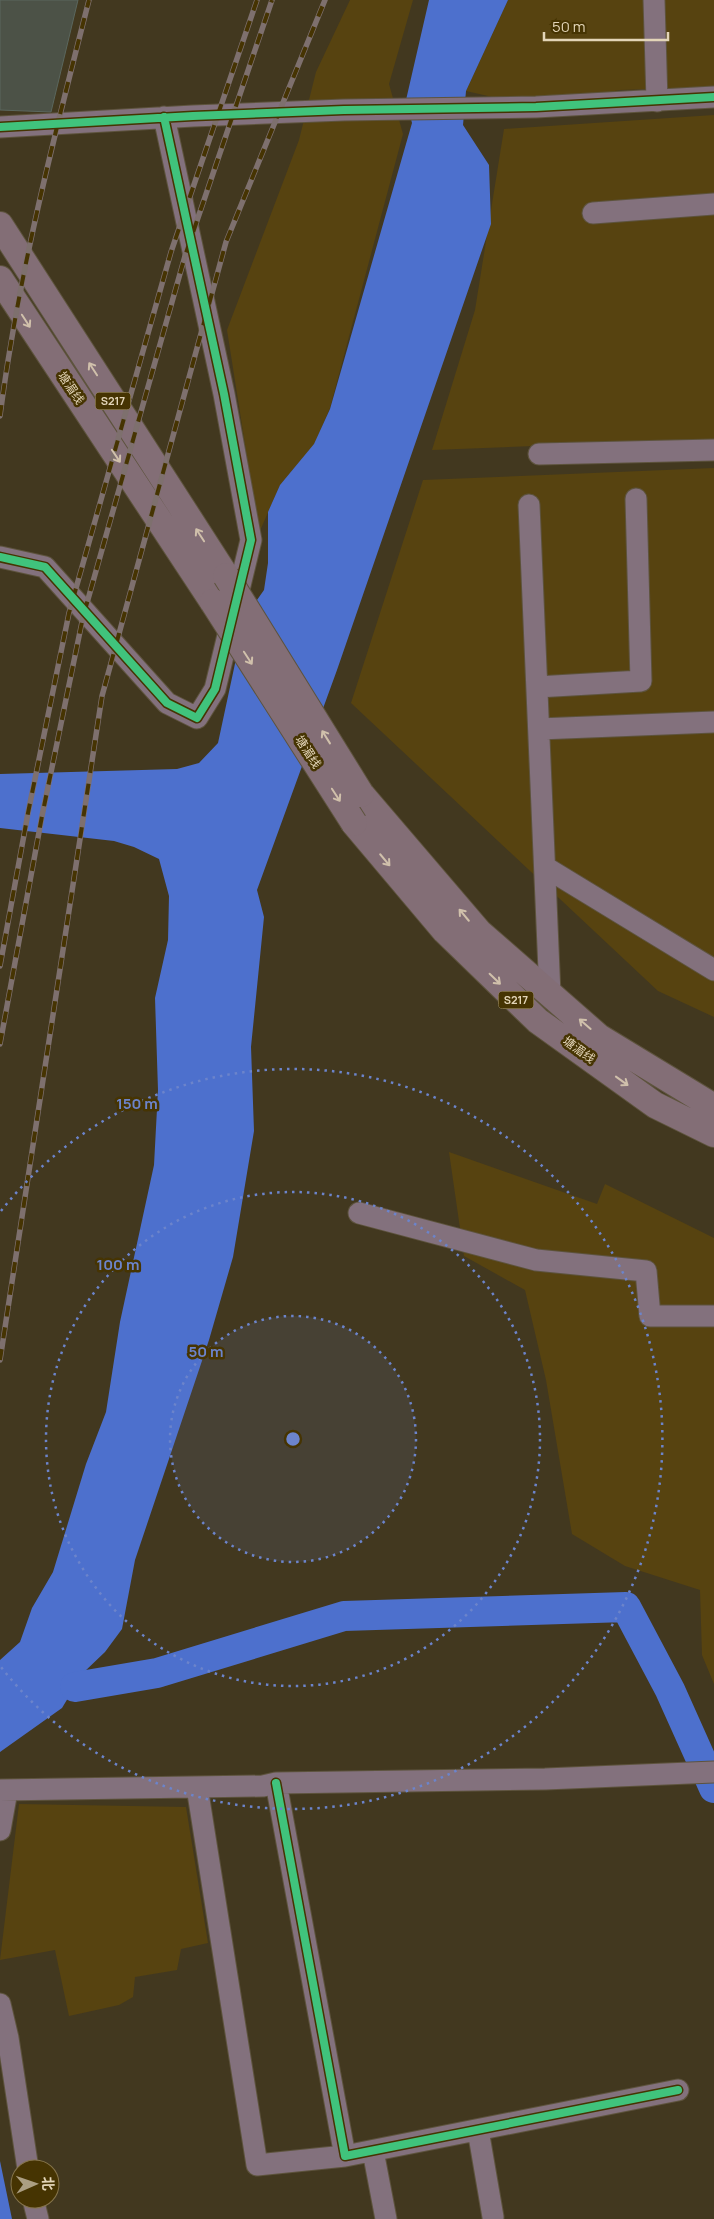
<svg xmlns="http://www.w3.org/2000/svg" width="714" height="2219" viewBox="0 0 714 2219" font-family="Manrope,'Noto Sans SC',sans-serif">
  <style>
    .built { fill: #574310 }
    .water { fill: #4d70cd }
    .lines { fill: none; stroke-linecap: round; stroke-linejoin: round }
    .river { stroke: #4d70cd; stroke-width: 30 }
    .building { fill: #4c5247; stroke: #5b675e }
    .minor-casing { stroke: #5d533d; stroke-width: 23 }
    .major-casing { stroke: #5d533d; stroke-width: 28 }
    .minor { stroke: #83717d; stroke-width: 21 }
    .major { stroke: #836e76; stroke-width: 26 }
    .rail-casing { stroke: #7e706e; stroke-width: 5.5 }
    .rail { stroke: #463402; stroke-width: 4; stroke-dasharray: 11; stroke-linecap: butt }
    .major-bridge-casing { stroke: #5d533d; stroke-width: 28; stroke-linecap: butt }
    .major-bridge { stroke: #836e76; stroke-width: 26 }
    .cycleway-casing { stroke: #463402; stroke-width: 11 }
    .cycleway { stroke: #40c37c; stroke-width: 8 }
    .oneway { stroke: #d0c0ab }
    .ring { fill: none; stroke: #6c84cb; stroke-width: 2.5; stroke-dasharray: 2.5 5 }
    .labels { text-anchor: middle; stroke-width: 5; stroke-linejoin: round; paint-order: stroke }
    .shield { fill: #463402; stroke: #b4a581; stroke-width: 1 }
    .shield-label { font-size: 11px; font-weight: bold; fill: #e3d5b8 }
    .street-label { font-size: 12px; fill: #e3d5b8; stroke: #463402 }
    .centre { fill: #6c84cb; stroke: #463402; stroke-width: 2.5 }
    .ring-label { font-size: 15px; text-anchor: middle; font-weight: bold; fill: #6c84cb; stroke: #463402; stroke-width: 5; stroke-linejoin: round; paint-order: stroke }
  </style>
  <rect width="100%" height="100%" fill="#42381f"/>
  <path class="built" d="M350 0H413L389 84 403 134 330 408 314 445 280 485 259 533 227 330 299 140 316 72Z
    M508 0H714V87L620 90 536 107 466 91Z
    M714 115V439L432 450 475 310 504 129Z
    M714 468V1017L658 991 351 703 423 480Z
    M449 1152 597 1204 605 1184 714 1238V1684L702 1655 700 1590 625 1566 572 1534 546 1380 525 1290 464 1256Z
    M19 1804 186 1807 208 1943 181 1949 177 1970 135 1977 133 1997 119 2005 69 2016 55 1950 0 1960Z"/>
  <path class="water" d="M429 0H508L466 91 463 125 489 165 491 224 337 670 257 890 264 917 251 1047 254 1131 233 1257 209 1340 135 1560 122 1629 105 1652 83 1673 62 1708 0 1752V1660L20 1642 32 1608 53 1572 86 1464 106 1412 120 1322 154 1165 158 1090 155 998 168 940 169 896 159 859 134 847 114 841 0 828V774L177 769 199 763 218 743 245 617 264 590 268 563V512L280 485 314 444 330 409 412 123 406 100Z
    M0 2161 12 2219H0Z"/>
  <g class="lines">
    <path class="river" d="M75 1687 157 1673 344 1616 626 1607 670 1690 714 1788"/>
  </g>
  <path class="building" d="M0 0H78L51 112 0 110Z"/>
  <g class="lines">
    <defs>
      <path id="minor" d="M654 0 657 101
        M0 127 193 116 344 110 536 107 714 97
        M593 213 714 204
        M539 454 714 450
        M529 505 550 994
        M0 557 45 567 167 703 197 718 215 689 251 540 224 394 164 117
        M537 687 641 681 636 499
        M539 729 714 722
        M545 867 714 970
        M359 1213 536 1260 646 1271 650 1316H714
        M276 1783 345 2156 678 2090
        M197 1787 257 2165 345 2156
        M0 1790 263 1786 276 1783 545 1779 714 1772
        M0 1830 7 1791
        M0 2004 8 2038 28 2169
        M478 2130 493 2217
        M373 2151 386 2219
        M33 2199 38 2219"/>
      <path id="major" d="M0 225 226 576
        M0 279 213 602
        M361 794 479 932 599 1037 714 1107
        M354 823 445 931 538 1021 655 1105 714 1134"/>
    </defs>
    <use href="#minor" class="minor-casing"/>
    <use href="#major" class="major-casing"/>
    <use href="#minor" class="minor"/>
    <use href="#major" class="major"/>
    <defs>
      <path id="rail" d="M0 416C18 276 54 137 89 0
        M0 966 28 813 69 613 171 252 257 0
        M0 1044 42 816 83 617 185 256 272 0
        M0 1360 102 696 226 242 325 0"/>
    </defs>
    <use href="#rail" class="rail-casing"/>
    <use href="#rail" class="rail"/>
    <defs>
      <path id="major-bridge" d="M226 576 361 794
        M213 602 354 823"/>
    </defs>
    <use href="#major-bridge" class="major-bridge-casing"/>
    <use href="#major-bridge" class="major-bridge"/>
    <defs>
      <path id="cycleway" d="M0 127 193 116 344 110 536 107 714 97
        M0 557 45 567 167 703 197 718 215 689 251 540 224 394 164 117
        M276 1783 345 2156 678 2090"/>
    </defs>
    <use href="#cycleway" class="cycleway-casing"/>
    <use href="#cycleway" class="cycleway"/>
  </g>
  <defs><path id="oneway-shaft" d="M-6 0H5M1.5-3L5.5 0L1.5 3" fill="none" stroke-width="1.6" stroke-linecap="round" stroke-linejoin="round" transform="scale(1.25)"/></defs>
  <g class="oneway">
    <use href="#oneway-shaft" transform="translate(26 321) rotate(57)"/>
    <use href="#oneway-shaft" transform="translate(93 369) rotate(-123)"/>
    <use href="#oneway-shaft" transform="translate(116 456) rotate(56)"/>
    <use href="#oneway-shaft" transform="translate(200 535) rotate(-123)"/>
    <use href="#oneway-shaft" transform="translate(248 658) rotate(57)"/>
    <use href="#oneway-shaft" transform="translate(326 737) rotate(-122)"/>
    <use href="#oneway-shaft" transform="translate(336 795) rotate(57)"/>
    <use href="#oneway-shaft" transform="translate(385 860) rotate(50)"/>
    <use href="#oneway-shaft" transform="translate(464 915) rotate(-130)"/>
    <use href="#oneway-shaft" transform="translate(495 979) rotate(44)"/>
    <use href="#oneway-shaft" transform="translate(585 1024) rotate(-139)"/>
    <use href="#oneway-shaft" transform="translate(622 1081) rotate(36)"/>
  </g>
  <circle cx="293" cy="1439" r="123" fill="#6c84cb" fill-opacity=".12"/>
  <g class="ring">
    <circle cx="293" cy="1439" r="123"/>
    <circle cx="293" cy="1439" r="247"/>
    <path d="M1 1211A370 370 0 1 1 1 1667"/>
  </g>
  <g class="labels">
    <g class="shield">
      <rect x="95.5" y="392.5" width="35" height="17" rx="4"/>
      <rect x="498.5" y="991.5" width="35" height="17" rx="4"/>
    </g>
    <g class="shield-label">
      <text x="113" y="405">S217</text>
      <text x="516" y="1004">S217</text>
    </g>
    <g class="street-label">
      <text transform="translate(71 388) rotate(56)" y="4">塘湄线</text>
      <text transform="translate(308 752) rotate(57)" y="4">塘湄线</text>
      <text transform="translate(579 1050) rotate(36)" y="4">塘湄线</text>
    </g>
  </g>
  <circle cx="293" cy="1439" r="8" class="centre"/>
  <g class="ring-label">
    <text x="137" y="1109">150 m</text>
    <text x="118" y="1270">100 m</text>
    <text x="206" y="1357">50 m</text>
  </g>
  <g transform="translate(35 2184) rotate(88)"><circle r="24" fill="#463402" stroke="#85744b"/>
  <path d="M0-4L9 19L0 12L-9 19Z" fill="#ab9e82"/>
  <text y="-8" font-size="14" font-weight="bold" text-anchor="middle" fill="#e3d5b8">北</text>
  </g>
  <path d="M544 32v8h124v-8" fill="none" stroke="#e3d5b8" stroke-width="2.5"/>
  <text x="552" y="32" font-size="15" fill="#e3d5b8" stroke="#463402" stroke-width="4" paint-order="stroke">50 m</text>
</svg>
